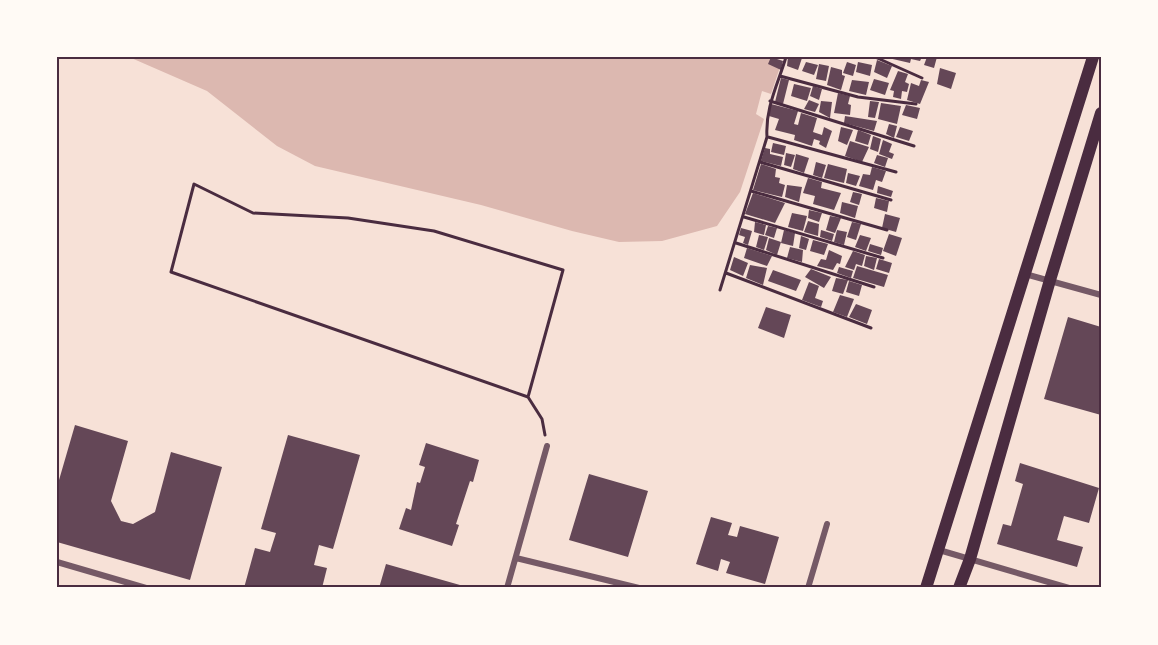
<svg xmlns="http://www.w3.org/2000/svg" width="1158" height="645" viewBox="0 0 1158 645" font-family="'Noto Sans',sans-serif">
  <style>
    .water { fill: #dcb8b0 }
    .building { fill: #644757 }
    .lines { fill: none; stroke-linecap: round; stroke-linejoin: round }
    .path { stroke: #4a2c40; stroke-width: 3 }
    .minor { stroke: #755966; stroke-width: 6 }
    .secondary { stroke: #4a2c40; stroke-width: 12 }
    .neatline { fill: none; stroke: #4a2c40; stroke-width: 2 }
  </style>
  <rect width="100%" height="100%" fill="#f7e1d7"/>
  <path class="water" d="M129 57H773L771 64 780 67 771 94 762 91 756 114 764 119 740 192 717 226 662 241 619 242 572 231 481 205 315 166 277 146 207 91Z"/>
  <path class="building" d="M771 57 783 61 781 70 768 64Z
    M788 57 802 58 798 70 787 66Z
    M884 57H922L920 61 911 59 910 63Z
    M927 57H937L934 68 924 65Z
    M877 60 892 66 887 78 874 72Z
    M806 62 818 65 814 75 802 71Z
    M847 62 856 65 853 76 843 73Z
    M858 62 872 65 870 76 856 72Z
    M819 64 829 66 826 81 816 79Z
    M831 67 842 70V75L845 76 841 90 827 85Z
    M940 68 956 73 951 89 937 84Z
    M898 71 908 74 905 82 909 84 907 92 902 91 901 99 893 97 894 91 890 90Z
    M781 78 789 80 783 104 775 102Z
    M874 79 889 83 885 95 870 90Z
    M852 80 869 82 866 95 849 91Z
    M921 80 929 82 920 104 907 100 911 83 919 86Z
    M794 84 811 88 807 101 791 96Z
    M813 86 822 89 819 100 810 96Z
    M838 93 850 96 848 104 851 105 850 115 834 113Z
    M809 100 819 104 815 112 804 109Z
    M821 101 832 102 830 118 819 112Z
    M870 101 879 102 875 118 868 117Z
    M881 103 901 106 897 124 878 119Z
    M771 104 798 111 794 124 798 125 801 113 817 118 813 132 822 135 824 127 832 131 826 148 819 144 820 141 814 139 812 146 794 140 795 135 775 130 779 119 769 116Z
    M906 105 920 108 917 119 902 115Z
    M845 116 877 121 874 131 844 123Z
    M889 124 897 126 894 138 886 134Z
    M841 127 853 130 847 145 838 141Z
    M900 127 913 131 909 141 896 137Z
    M858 130 871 135 868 145 855 141Z
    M873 136 881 139 878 152 870 149Z
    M883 140 892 144 889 152 894 154 892 159 879 154Z
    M850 141 869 147 862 162 845 156Z
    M773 143 786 146 784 155 771 152Z
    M765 148 770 149V154L783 157 781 166 761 161Z
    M786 153 795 155 791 167 784 165Z
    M796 154 809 158 804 173 793 169Z
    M877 155 888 158 885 167 874 163Z
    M816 162 826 165 822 178 813 175Z
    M761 164 776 169 775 177 780 178 779 183 785 185 782 197 753 190Z
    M828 164 847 169 844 183 824 178Z
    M872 167 886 171 882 182 876 180 873 190 859 186 863 174 870 175Z
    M848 173 860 176 856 186 846 183Z
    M808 178 822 182 821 188 841 193 834 210 813 204 815 196 803 193Z
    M787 185 802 187 799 202 785 197Z
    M878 186 893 191 891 197 877 193Z
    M853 192 862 194 859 205 850 202Z
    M753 193 785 203 775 223 745 214Z
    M876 198 889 201 887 212 874 208Z
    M842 202 858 206 855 218 840 213Z
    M809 210 822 213 819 222 808 218Z
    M792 213 807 216 803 231 788 227Z
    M885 214 900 218 896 232 882 228Z
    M830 216 841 218 835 233 826 230Z
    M808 221 819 224 818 236 804 232Z
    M755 222 766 225 764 235 754 232Z
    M852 222 861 224 856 240 847 237Z
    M768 226 777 228 774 238 765 235Z
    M741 228 752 231 748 245 743 243 745 237 739 235Z
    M784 230 795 233 793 246 781 243Z
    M821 230 834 234 832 241 820 237Z
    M837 230 847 232 844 245 834 242Z
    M889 234 902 238 896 256 883 251Z
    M759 235 768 237 764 250 756 247Z
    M860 235 871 238 866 251 855 247Z
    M801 236 809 239 806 250 799 248Z
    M769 238 781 242 777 255 766 250Z
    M813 240 828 244 824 255 810 251Z
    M870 244 883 248 881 255 868 251Z
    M790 247 803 250 802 262 787 258Z
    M747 248 772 256 767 266 744 258Z
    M829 250 842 256 840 264 837 263 833 270 817 266 821 259 826 260Z
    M853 251 865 255 862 266 856 264 854 270 845 267Z
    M866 256 877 258 874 270 864 266Z
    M734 257 748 263 743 276 730 270Z
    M879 259 892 263 889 273 876 269Z
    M750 265 767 268 763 285 746 278Z
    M857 266 888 275 884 287 853 278Z
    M839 267 853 271 851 278 837 273Z
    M811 269 831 277 824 288 805 277Z
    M773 270 801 280 796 291 768 281Z
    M836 278 848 280 843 294 832 291Z
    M849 281 862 285 859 296 846 292Z
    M809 282 819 286 815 298 823 301 821 307 802 300Z
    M840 295 854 299 847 317 833 312Z
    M856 304 872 310 867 324 849 317Z
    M766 307 791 315 784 338 758 328Z
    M1068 317 1101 327V415L1044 399Z
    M75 425 128 441 111 501 121 521 133 524 155 512 171 452 222 467 190 580 57 542V487Z
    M288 435 360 455 333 549 319 545 314 565 327 568 322 588H244L255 548 270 552 276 533 261 529Z
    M426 443 479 460 473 482 470 481 456 524 459 525 452 546 399 529 406 508 411 510 417 482 420 483 425 467 419 465Z
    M1020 463 1099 488 1089 523 1064 516 1057 540 1083 547 1077 567 997 544 1003 524 1011 526 1023 484 1015 481Z
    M589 474 648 491 628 557 569 540Z
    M711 517 732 523 728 535 737 537 740 526 779 537 765 584 726 573 730 562 721 559 718 571 696 564Z
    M386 564 467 587V588H379Z"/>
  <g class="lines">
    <path class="path" d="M875 57 922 78
      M780 76 858 97 916 104
      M770 101 914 146
      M768 137 896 172
      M760 162 891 200
      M751 191 887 230
      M744 217 883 258
      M736 243 874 287
      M726 273 871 328
      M720 290 767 137C765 108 778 84 786 57
      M528 397 563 270 434 231 348 218 253 213 194 184 171 272 528 397 542 419 545 435"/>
    <path class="minor" d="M1025 274 1101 295
      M939 550 1069 588
      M516 558 639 588
      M57 562 146 588
      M507 588 547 446
      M808 588 827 524"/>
    <path class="secondary" d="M926 588 1093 57
      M959 588 970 559 1050 280 1101 113"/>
  </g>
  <rect width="1158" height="645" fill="none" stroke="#fffaf5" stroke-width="117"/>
  <rect x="58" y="58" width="1042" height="528" class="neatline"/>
</svg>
